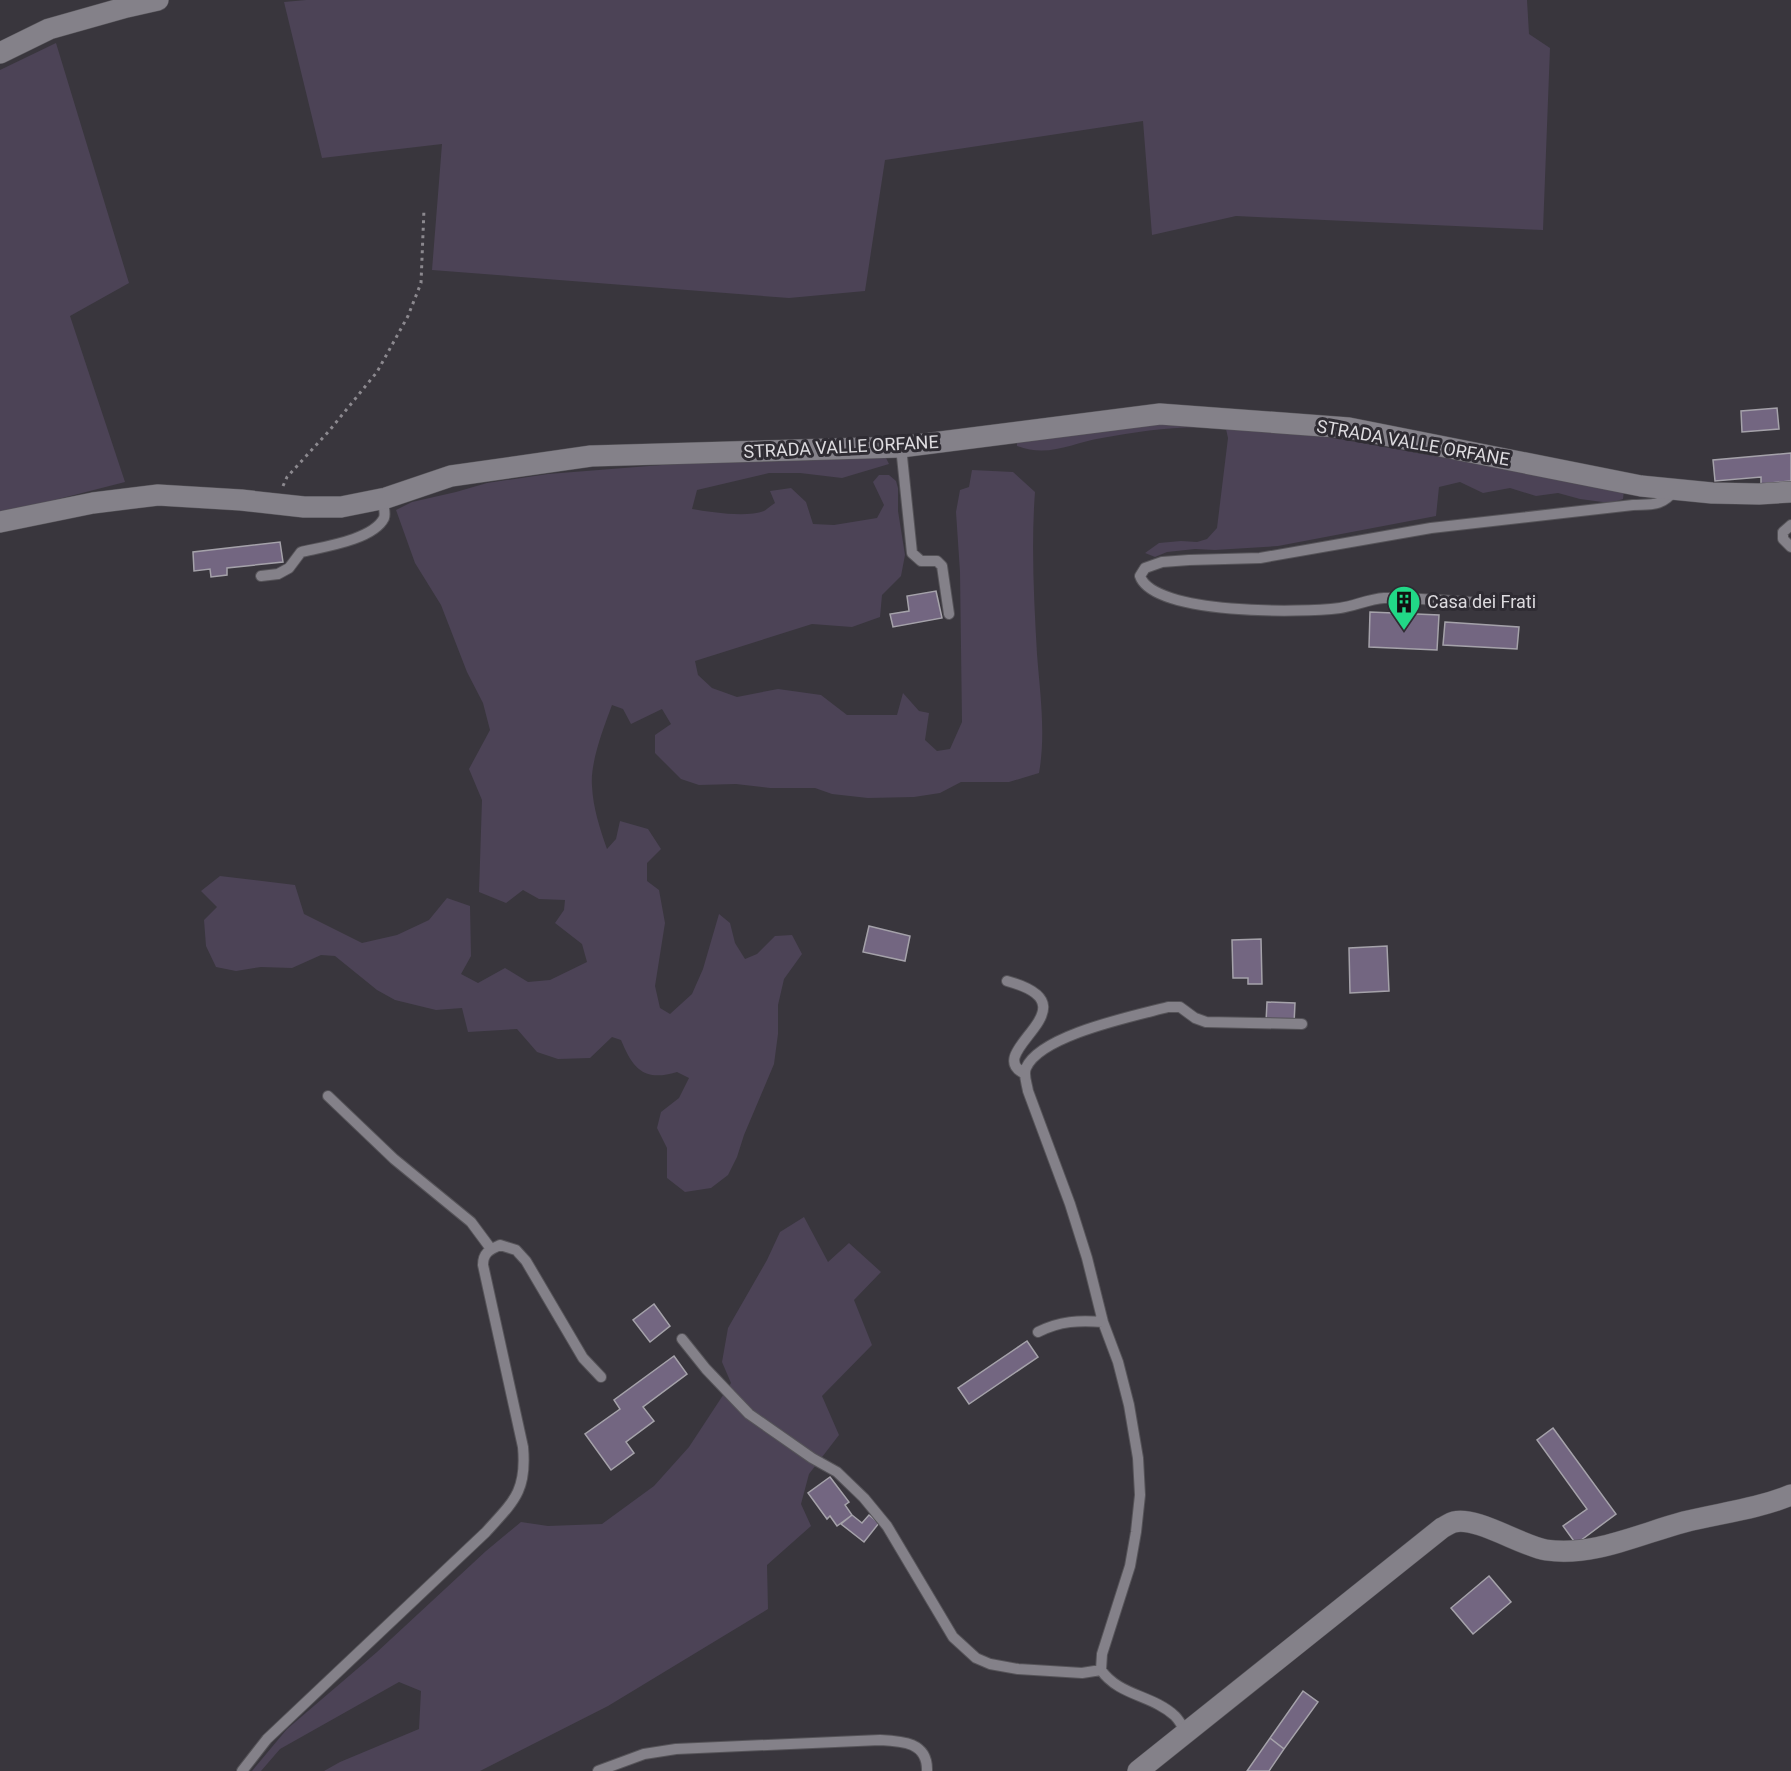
<svg xmlns="http://www.w3.org/2000/svg" width="1791" height="1771" viewBox="0 0 1791 1771" font-family="Roboto,sans-serif">
  <style>
    .green { fill: #4c4356 }
    .building { fill: #736681; stroke: #a5a2aa; stroke-width: 1.5 }
    .lines { fill: none; stroke-linecap: round; stroke-linejoin: round }
    .lane-casing { stroke: #555358; stroke-width: 12 }
    .street-casing { stroke: #555358; stroke-width: 22 }
    .path { stroke: #8c898f; stroke-width: 3; stroke-dasharray: 3 4.5; stroke-linecap: butt }
    .lane { stroke: #848189; stroke-width: 10 }
    .street { stroke: #848189; stroke-width: 21 }
    .labels { text-anchor: middle; stroke-width: 6; stroke-linejoin: round; paint-order: stroke }
    .street-label { font-size: 18px; fill: #dddbdf; stroke: #2f2c33 }
    .poi-label { font-size: 18px; fill: #dddbdf; stroke: #2f2c33; text-anchor: start }
  </style>
  <rect width="100%" height="100%" fill="#39363d"/>
  <path class="green" d="M306 0H1527L1529 34 1550 48 1543 230 1236 216 1152 235 1143 121 885 160 865 291 789 298 432 270 442 144 322 158 284 2Z
    M56 43 129 283 70 316 125 482 0 514V70Z
    M1222 423 1339 439 1624 490 1623 499 1610 503 1580 499 1558 493 1536 496 1510 488 1483 493 1460 482 1439 487 1436 516 1278 546 1215 550 1195 549 1167 552 1155 557 1145 553 1159 543 1181 541 1197 542 1207 539 1217 528 1228 438 1226 429C1186 424 1142 431 1102 438 1071 443 1049 458 1017 446V441L1140 424Z
    M885 456 889 464 842 478 800 473H769L697 490 692 509C710 512 746 518 764 511 767 509 772 505 775 503L770 491 791 488 806 502 813 524 834 525 877 518 884 505 873 482 879 475H889L896 481 898 488V511L905 555 901 576 882 595 880 617 852 627 812 624 695 661 698 675 712 688 737 697 778 689 821 695 847 715H897L903 693 919 711 929 713 925 740 937 751 950 749 962 722 960 572 956 512 960 490 969 487 972 470 1013 472 1035 492C1031 545 1034 600 1037 654 1040 693 1046 734 1039 773L1009 782H961L940 793 914 797 868 798 832 794 815 788H770L736 784 699 785 681 779 655 753V735L671 724 662 709 631 724 623 709 612 705C604 727 590 762 592 786 593 808 600 829 607 849L616 839 620 821 648 829 661 849 647 863V881L659 890 665 923 655 986 660 1008 670 1014 692 994 703 969 719 914 730 923 735 943 745 959 757 954 775 936 792 935 802 954 784 979 778 1005V1034L774 1064 744 1135 737 1157 728 1175 711 1188 685 1192 667 1178V1148L657 1128 661 1112 679 1098 689 1078 677 1072C644 1082 633 1069 621 1040L612 1037 590 1058 558 1059 537 1052 517 1029 468 1032 462 1008 436 1010 395 1000 377 990 335 956 321 955 292 968 261 967 236 971 216 967 206 946 204 920 217 907 201 891 220 876 295 885 304 914 362 943 397 935 429 920 447 898 470 906 471 956 461 974 478 983 505 968 528 982 550 980 587 962 582 944 555 923 564 910 565 900 539 899 523 890 506 903 479 892 482 800 469 769 490 730 483 703 467 672 441 605 415 563 396 510 412 502 456 492 487 483 548 474 687 463Z
    M804 1217 828 1262 849 1243 881 1272 854 1300 872 1345 822 1396 839 1435 809 1474 801 1504 811 1526 767 1565 768 1609 608 1706 480 1771H324L340 1762 419 1729 421 1691 399 1682 280 1749 261 1771H252L287 1729 377 1652 486 1551 521 1522 548 1526 602 1524 654 1486 689 1447 731 1383 722 1362 728 1328 767 1260 780 1232Z"/>
  <path class="building" d="M1777 408 1779 429 1742 432 1741 411Z
    M1791 453V481L1761 484V477L1715 481 1713 460Z
    M280 542 283 562 227 568V575L211 577 210 569 194 571 193 552Z
    M936 591 942 618 893 627 890 614 909 611 907 596Z
    M1370 612 1439 615 1437 650 1369 647Z
    M1445 622 1519 627 1517 649 1443 645Z
    M869 926 910 936 905 961 863 952Z
    M1261 939 1262 984H1248V978H1233L1232 940Z
    M1387 946 1389 991 1350 993 1349 948Z
    M1267 1002 1295 1003 1294 1024 1266 1022Z
    M654 1304 670 1326 650 1342 633 1320Z
    M1027 1341 1038 1357 969 1404 958 1388Z
    M674 1356 687 1374 643 1407 654 1421 626 1442 634 1453 611 1470 585 1434 620 1409 614 1400Z
    M1553 1428 1616 1514 1576 1544 1563 1526 1587 1509 1537 1440Z
    M830 1477 849 1502 845 1505 852 1515 837 1526 830 1516 827 1519 808 1493Z
    M852 1515 862 1523 869 1515 879 1523 864 1542 841 1524Z
    M1489 1576 1511 1602 1473 1634 1451 1608Z
    M1303 1691 1318 1702 1284 1749 1270 1738Z
    M1270 1738 1284 1749 1269 1771H1247Z"/>
  <g class="lines">
    <defs>
      <path id="lane" d="M901 447 912 553 921 561H937L942 566 949 614
        M1791 525 1783 532V539L1791 547
        M261 576 278 574 289 568 301 552C322 547 373 540 384 518 386 512 383 505 382 499
        M1471 602C1443 601 1413 597 1384 598 1369 599 1354 606 1340 608 1303 613 1153 615 1140 576L1145 568 1162 562 1189 560 1260 558 1431 528 1633 505C1652 504 1661 507 1675 490
        M1007 981C1100 1006 979 1052 1025 1074
        M328 1096 394 1159 471 1222 491 1249
        M1038 1332C1060 1321 1079 1320 1103 1322
        M682 1339 706 1369 749 1414 812 1458 837 1472 864 1498 887 1526 953 1637 976 1658 990 1664 1018 1669 1082 1673 1101 1670
        M1186 1732C1183 1727 1179 1720 1175 1716 1153 1695 1119 1696 1101 1670L1102 1654 1130 1566 1136 1532 1140 1495 1138 1458 1129 1405 1118 1362 1103 1322 1087 1258 1070 1204 1028 1091C1027 1084 1023 1075 1026 1068 1040 1035 1134 1016 1168 1007H1180L1195 1018 1206 1022 1302 1024
        M242 1771 267 1739 486 1532C514 1501 527 1491 523 1447L483 1265C483 1253 489 1250 500 1245L516 1250 526 1261 583 1358 601 1377
        M598 1771 644 1754 676 1749 880 1740C902 1741 928 1742 927 1771"/>
      <path id="street" d="M0 53 49 29 127 7 158 0
        M0 522 93 503 158 495 241 500 304 507H341L386 498 451 476 591 456 901 447 1160 414 1349 428 1641 486 1712 493 1759 494 1791 492
        M1138 1771 1442 1528C1446 1526 1450 1523 1454 1522 1476 1516 1522 1546 1546 1550 1593 1557 1639 1534 1684 1522 1720 1513 1757 1509 1791 1495"/>
    </defs>
    <use href="#lane" class="lane-casing"/>
    <use href="#street" class="street-casing"/>
    <path class="path" d="M283 486 287 477 329 431 377 372 408 316 421 283 424 209"/>
    <use href="#lane" class="lane"/>
    <use href="#street" class="street"/>
  </g>
  <defs>
    <symbol id="building-pin" viewBox="-11 -11 22 30"><path d="M0 17L-7.5 6A9.5 9.5 0 1 1 7.5 6Z" fill="#21d887" stroke="#2f2c33"/><path d="M-4-6H4V6H1V3H-1V6H-4ZM-2.5-4.3h1.7v1.8h-1.7ZM.8-4.3h1.7v1.8H.8ZM-2.5-1h1.7V.8h-1.7ZM.8-1h1.7V.8H.8Z" fill="#111"/></symbol>
  </defs>
  <g fill-rule="evenodd">
    <use href="#building-pin" x="1385" y="583" width="38" height="52"/>
  </g>
  <g class="labels">
    <g class="street-label">
      <text transform="translate(1413 443) rotate(10)" y="6">STRADA VALLE ORFANE</text>
      <text transform="translate(841 447) rotate(-3)" y="6">STRADA VALLE ORFANE</text>
    </g>
    <g class="poi-label">
      <text x="1427" y="608">Casa dei Frati</text>
    </g>
  </g>
</svg>
